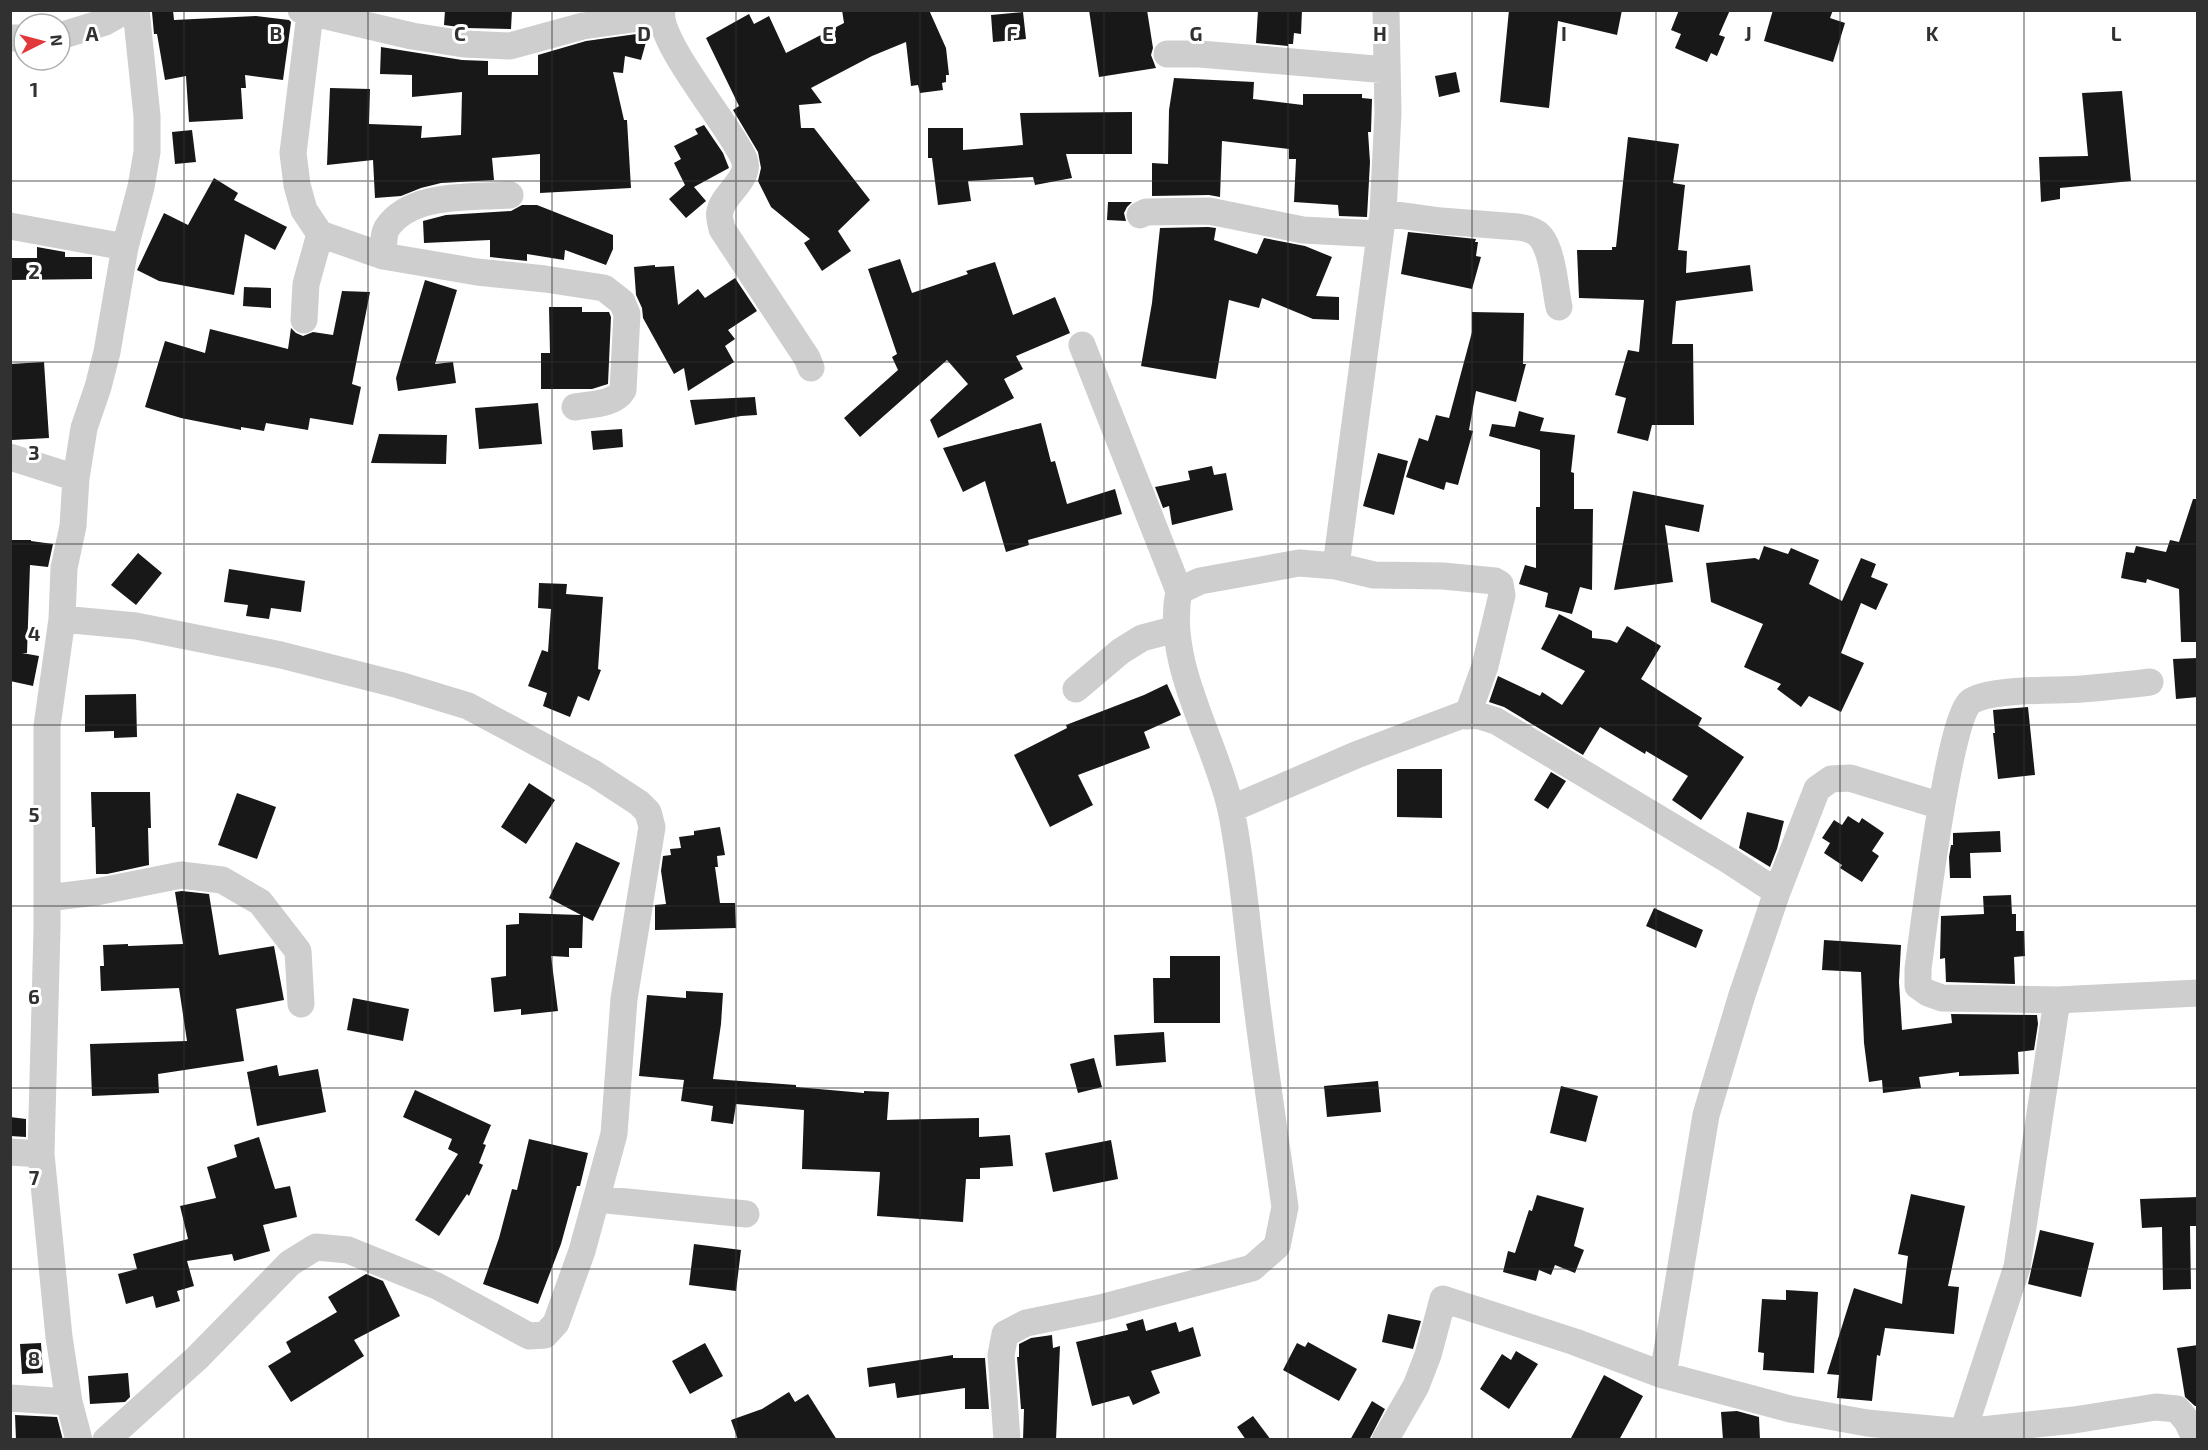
<svg xmlns="http://www.w3.org/2000/svg" width="2208" height="1450" viewBox="0 0 2208 1450" font-family="'Exo 2',sans-serif">
  <style>
    .building { fill: #181818 }
    .lines { fill: none; stroke-linecap: round; stroke-linejoin: round }
    .minor { stroke: #cecece; stroke-width: 27 }
    .grid { fill: none; stroke: #313131; stroke-width: 1.5; stroke-opacity: 0.55 }
    .grid-label { font-size: 20px; text-anchor: middle; font-weight: bold; fill: #313131; stroke: #fff; stroke-width: 6; stroke-linejoin: round; paint-order: stroke }
  </style>
  <rect width="100%" height="100%" fill="#fff"/>
  <path class="building" d="M173 10 174 20 256 16 289 20 291 22 283 80 245 75 246 88H241L243 119 189 122 186 76 165 80 157 34H154L152 12Z
    M445 10H512L511 29 466 28 444 25Z
    M842 10H929L946 48 949 75H946V82L942 83 943 90 920 93 918 85 911 86 906 42 872 56 811 88 822 103 799 105 801 128H814L870 200 838 231 851 251 822 271 804 243 810 239 771 207 758 181 761 168 758 152 733 110 739 106 706 38 749 14 754 24 769 16 786 53 844 23Z
    M1089 10H1147L1153 48 1151 55 1156 68 1099 77Z
    M1258 10H1302L1301 34 1294 33 1293 44H1288V46L1256 43Z
    M1509 10H1622L1617 35 1558 21 1549 108 1500 102Z
    M1679 10H1730L1719 35 1725 37 1717 56 1711 53 1707 62 1675 48 1681 34 1671 30Z
    M1773 10H1833L1830 18 1845 23 1833 62 1764 41Z
    M1023 12 1026 39 993 42 991 15Z
    M644 33 648 35 641 60 625 56 623 73 613 72 624 120H627L631 188 540 193V154L492 158 494 180 441 183 421 188 401 196 375 198 373 160 327 165 330 88 370 89 369 124 422 126 421 138 461 135 462 92 412 97V75L380 74 381 47 462 60 488 61V75H538V55L586 41Z
    M1456 72 1460 92 1439 97 1435 76Z
    M1174 78 1254 82 1253 99 1303 105V94H1362V98L1372 99 1371 132H1368L1370 162 1367 217 1339 216 1338 205 1294 202 1296 159H1289V149L1222 141 1220 197 1209 195 1152 196V163L1168 164 1169 110Z
    M2122 91 2131 181 2060 188V199L2041 202 2039 157 2088 156 2082 93Z
    M1132 112V154H1066L1072 178 1035 185 1033 177 968 181 971 201 938 205 932 158H928V128H963V150L1023 145 1020 113Z
    M704 125 723 153 729 168 694 187 706 201 686 218 669 199 685 185 674 163 681 159 674 146 698 134 695 129Z
    M192 130 196 162 175 164 172 132Z
    M1628 137 1679 144 1673 183 1685 185 1678 250 1687 251 1686 273 1750 265 1753 291 1676 301 1672 344H1693L1694 425H1652L1648 441 1617 433 1626 398 1615 395 1628 350 1639 352 1644 300 1579 298 1577 250H1612V247H1616Z
    M214 178 238 193 234 200 287 227 275 250 245 234 234 295 159 281 137 270 164 213 188 225Z
    M1108 202H1132L1127 207 1124 213 1126 221 1107 220Z
    M522 205H537L613 235V249L606 265 565 250 564 260 527 254V261L490 257V240L424 243 423 221 446 215 511 211Z
    M1208 227 1216 228 1214 240 1257 254 1264 238 1305 246 1332 257 1316 296 1339 297V320L1313 319 1262 298 1259 308 1229 300 1216 379 1141 366 1152 303 1160 228Z
    M1408 232 1476 239 1475 242H1478L1476 256 1481 257 1472 289 1401 274Z
    M37 247 65 252V257H92V279L10 280V258H37Z
    M900 259 912 293 968 274 966 271 995 262 1013 315 1055 297 1070 333 1016 356 1023 369 1004 379 1014 398 938 438 930 420 968 384 947 360 860 437 844 418 898 370 892 357 897 354 868 269Z
    M655 265V267L674 266 678 305 698 289 705 298 735 278 757 311 728 330 735 339 725 346 734 362 688 391 684 368 674 374 643 318 642 308 636 295 634 267Z
    M425 280 457 290 435 364 453 362 456 383 398 391 396 378Z
    M244 287 271 288V308L243 306Z
    M342 291 370 292 352 384 361 387 353 425 310 418 308 430 266 423 264 431 241 427V430L181 418 145 407 165 341 205 353 210 329 288 349 291 328 296 333 303 336 313 332 333 335Z
    M549 307H582V312H609L611 317 608 384 592 389H541V353H550Z
    M1472 312 1524 313 1523 364H1526L1516 402 1476 391 1469 430 1473 431 1458 485 1446 482 1444 490 1406 477 1419 438 1428 441 1436 415 1449 418 1472 332Z
    M44 362 49 438 12 440 10 364Z
    M755 397 757 415 741 416 695 425 690 400Z
    M538 403 542 444 479 449 475 408Z
    M1519 411 1544 418 1540 431 1575 435 1571 472 1574 473V509H1593L1592 590 1580 587 1572 614 1545 607 1548 593 1519 584 1525 565 1536 568V507H1540V450L1489 436 1492 424 1515 427Z
    M1041 423 1051 462 1055 461 1067 504 1115 489 1122 514 1028 540 1029 545 1006 552 985 481 963 492 943 448Z
    M622 429 623 447 593 450 591 431Z
    M379 434 447 435 446 464 371 463Z
    M1378 453 1408 461 1394 515 1363 506Z
    M1212 466 1214 475 1226 473 1233 510 1172 525 1169 506 1163 508 1155 487 1190 480 1188 471Z
    M1633 491 1704 505 1699 532 1665 525 1673 582 1614 590Z
    M2193 499H2198V642H2181L2179 589 2147 579 2146 583 2121 578 2126 552 2134 553 2136 546 2166 552 2170 540 2179 542Z
    M10 540H31V541L53 544 48 567 30 565 27 653H22L39 656 33 686 10 681Z
    M1764 546 1788 554 1791 548 1819 560 1809 584 1842 601 1861 558 1876 564 1871 577 1888 584 1876 610 1861 603 1841 653 1864 663 1841 712 1809 696 1801 707 1777 689 1781 684 1744 667 1763 624 1711 602 1706 563 1755 558 1759 560Z
    M138 553 162 573 136 605 111 585Z
    M229 569 305 581 301 612 271 608 269 619 246 616 248 605 224 602Z
    M539 583 567 584 566 594 603 597 598 669 601 670 589 701 578 696 570 717 543 706 547 693 528 686 542 650 548 652 551 609 538 608Z
    M1559 614 1592 631V638L1610 640 1617 643 1627 626 1661 646 1641 679 1702 718 1698 726 1744 757 1701 820 1672 800 1688 776 1646 751 1645 754 1600 727 1583 755 1504 707 1489 702 1498 676 1540 696 1542 692 1562 705 1585 671 1541 649Z
    M2197 658 2198 697 2176 699 2173 659Z
    M1167 684 1181 715 1144 732 1150 748 1078 775 1093 805 1050 827 1014 755 1067 728 1066 725 1144 695Z
    M136 694 137 737 114 738V731L85 732V695Z
    M2028 707 2035 775 1998 779 1993 733H1995L1993 710Z
    M1397 769H1442V818L1397 817Z
    M1551 772 1566 781 1548 809 1534 800Z
    M529 783 555 800 526 844 501 827Z
    M91 792H150L151 828H148L149 865 107 874H96L95 827H92Z
    M237 793 276 807 257 859 218 845Z
    M1747 812 1784 821 1777 849 1770 867 1739 848Z
    M1848 816 1859 823 1862 818 1884 833 1872 851 1879 856 1862 882 1840 868 1842 865 1824 853 1830 843 1822 838 1834 820 1842 825Z
    M720 827 725 855 717 856 718 867H715L720 903H735L736 928 655 930V905L666 904 661 871 663 856 671 855 670 849 681 848 679 837 694 835V831Z
    M2000 831 2001 852 1970 853 1971 878H1950L1949 857 1951 845H1953V833Z
    M576 842 620 863 593 921 583 916 582 948H569V957L551 956 558 1011 521 1015V1009L494 1012 491 978 506 976V925L519 924V913L581 915 549 898Z
    M182 891 209 894 219 955 274 946 284 1000 236 1009 244 1061 158 1074 159 1093 92 1096 90 1044 187 1041 179 988 101 991 100 966H104L103 945 128 944V946L183 944 175 892Z
    M2011 895 2012 914H2016V931H2024L2025 956 2014 957 2015 984 1946 982 1945 958 1940 959 1941 916 1984 914 1983 896Z
    M1654 908 1703 930 1696 948 1646 926Z
    M1824 940 1901 945 1899 982 1902 1030 1952 1023 1951 1014 2037 1015 2038 1024 2034 1050 2018 1052 2019 1074 1959 1076V1072L1919 1077 1921 1088 1883 1093 1882 1080 1869 1082 1864 1043 1861 972 1822 970Z
    M1170 956H1220V1023H1154L1153 978H1170Z
    M686 991 723 993 721 1024 713 1079 796 1085V1087L864 1093V1091L889 1092 887 1120 979 1118V1137L1010 1135 1013 1166 980 1168V1179H966L963 1222 877 1216 880 1172 802 1169 804 1110 736 1104 733 1124 711 1121 713 1106 681 1101 684 1080 639 1076 647 995 686 998Z
    M353 998 409 1009 403 1041 347 1030Z
    M1164 1032 1166 1062 1116 1066 1114 1035Z
    M1094 1058 1102 1087 1078 1093 1070 1064Z
    M277 1065 279 1076 318 1069 326 1112 257 1126 247 1072Z
    M1378 1081 1381 1112 1327 1117 1324 1086Z
    M1561 1086 1598 1096 1586 1142 1550 1133Z
    M415 1090 491 1125 483 1144 486 1145 479 1163 483 1165 469 1196 467 1194 439 1236 415 1220 458 1154 448 1149 452 1139 403 1117Z
    M10 1117 26 1119V1137L10 1136Z
    M259 1137 275 1189 290 1186 297 1217 263 1225 270 1251 234 1261 232 1254 187 1261 194 1286 177 1291 180 1301 156 1308 153 1296 126 1304 118 1274 137 1269 133 1254 188 1239 180 1206 216 1198 207 1167 237 1157 234 1145Z
    M529 1139 588 1153 580 1186H577L561 1244 538 1304 483 1284 499 1238 512 1189 517 1190Z
    M1111 1140 1118 1179 1053 1192 1045 1153Z
    M1911 1194 1965 1206 1948 1286 1959 1287 1954 1334 1885 1328 1880 1356 1877 1355 1872 1401 1837 1398 1839 1375 1827 1374 1854 1288 1902 1304 1908 1256 1898 1254Z
    M1537 1195 1584 1208 1574 1246 1584 1250 1575 1273 1555 1265 1551 1275 1539 1270 1536 1281 1503 1272 1508 1251 1515 1253 1529 1210 1532 1211Z
    M2198 1197V1226H2190L2191 1289 2163 1290 2162 1227 2142 1228 2140 1199Z
    M2040 1230 2094 1243 2081 1297 2028 1284Z
    M694 1244 741 1250 736 1291 689 1285Z
    M366 1274 383 1281 400 1316 354 1340 364 1356 291 1402 268 1366 291 1352 286 1342 337 1312 328 1297Z
    M1786 1290 1818 1292 1814 1373 1763 1370 1764 1353 1758 1352 1762 1299 1786 1300Z
    M1388 1314 1421 1321 1413 1349 1382 1342Z
    M1143 1319 1146 1331 1176 1322 1179 1332 1193 1327 1201 1356 1151 1371 1160 1393 1133 1405 1129 1396 1092 1406 1076 1342 1128 1330 1126 1324Z
    M1052 1335 1053 1348 1060 1346 1056 1440H1023L1024 1409H1021L1017 1357H1019V1344L1031 1338Z
    M1308 1342 1357 1369 1339 1401 1283 1370 1297 1343 1305 1347Z
    M41 1343 43 1373 22 1374 20 1344Z
    M705 1343 723 1376 690 1394 672 1361Z
    M2198 1345V1406H2195L2185 1397 2177 1348Z
    M1516 1351 1538 1364 1509 1409 1480 1389 1502 1354 1511 1360Z
    M953 1355V1358H985L989 1409H965V1388L897 1398 895 1383 869 1387 867 1368Z
    M128 1373 130 1397 125 1402 90 1404 88 1376Z
    M1604 1375 1643 1396 1619 1440H1570Z
    M789 1392 795 1402 808 1394 837 1440H738L731 1420 762 1409Z
    M1372 1401 1385 1409 1369 1440H1350Z
    M1737 1411 1759 1417 1760 1440H1723L1721 1412Z
    M15 1415 57 1417 63 1440H16Z
    M1253 1416 1271 1440H1246L1237 1427Z"/>
  <g class="lines">
    <path class="minor" d="M301 10 412 36 464 44 510 46 583 26 661 15
      M662 10C656 41 731 127 744 159 752 178 724 193 720 211 718 216 721 223 722 229L807 358 811 368
      M310 14 293 153 297 185 304 210 320 234 383 256 477 272 545 279 604 288 622 302 627 314 623 390C614 405 591 404 575 407
      M60 36 105 22 126 10
      M10 38H24
      M1167 54H1200L1387 70
      M1383 213 1441 221 1518 227C1525 228 1535 230 1540 236 1553 251 1555 288 1559 307
      M1140 215 1146 212 1209 211 1303 230 1379 234
      M10 226 125 247
      M383 256C384 248 383 234 387 228 411 192 472 198 510 195
      M304 320 306 284 320 234
      M1082 345 1179 591
      M10 457 76 478
      M1336 566 1383 213 1388 113 1386 10
      M62 619 136 626 281 655 399 685 468 706 593 773 639 803 648 812 652 827 624 999 614 1134 582 1251 556 1323 545 1335 529 1336 437 1286 348 1250 316 1247 290 1263 197 1358 106 1440
      M2150 682C2127 685 2104 687 2082 689 2056 691 1989 688 1970 702 1949 718 1923 931 1918 969V986L1928 993 1942 998 2057 1000 2198 993
      M1076 689 1121 651 1142 638 1176 629
      M1231 809 1356 755 1462 715 1480 716 1496 721 1728 860 1777 892
      M47 898 96 892 181 875 222 880 260 902 298 951 301 1004
      M10 1152 41 1154
      M597 1199 746 1214
      M1663 1375 1706 1115 1742 995 1777 892 1817 789 1831 779 1850 778 1941 806
      M10 1398 69 1402
      M1963 1432 2017 1267 2057 1000
      M79 1440 69 1402 59 1337 41 1154 47 929V726L62 619 64 568 73 526 76 478 84 428 98 387 107 352 125 247 141 187 147 152V116L136 10
      M1007 1440 1001 1355 1005 1334 1026 1323 1100 1308 1252 1268 1277 1246 1285 1207C1274 1129 1262 1051 1253 973 1246 918 1242 863 1231 810 1216 741 1164 663 1179 591L1200 581 1299 563 1336 566 1374 575 1443 576 1495 581 1500 584 1502 595 1485 666 1467 716
      M1385 1440 1416 1386 1428 1355 1443 1299 1575 1342 1663 1375 1790 1409 1867 1423 1963 1432 2074 1420 2156 1407 2177 1409 2187 1421 2196 1440"/>
  </g>
  <path class="grid" d="M184 10V1440M368 10V1440M552 10V1440M736 10V1440M920 10V1440M1104 10V1440M1288 10V1440M1472 10V1440M1656 10V1440M1840 10V1440M2024 10V1440M10 181H2198M10 362H2198M10 544H2198M10 725H2198M10 906H2198M10 1088H2198M10 1269H2198"/>
  <g class="grid-label">
    <text x="92" y="41">A</text>
    <text x="276" y="41">B</text>
    <text x="460" y="41">C</text>
    <text x="644" y="41">D</text>
    <text x="828" y="41">E</text>
    <text x="1012" y="41">F</text>
    <text x="1196" y="41">G</text>
    <text x="1380" y="41">H</text>
    <text x="1564" y="41">I</text>
    <text x="1748" y="41">J</text>
    <text x="1932" y="41">K</text>
    <text x="2116" y="41">L</text>
    <text x="34" y="97">1</text>
    <text x="34" y="279">2</text>
    <text x="34" y="460">3</text>
    <text x="34" y="641">4</text>
    <text x="34" y="822">5</text>
    <text x="34" y="1004">6</text>
    <text x="34" y="1185">7</text>
    <text x="34" y="1366">8</text>
  </g>
  <rect width="2208" height="1450" fill="none" stroke="#313131" stroke-width="24"/>
  <g transform="translate(42 42) rotate(84)"><circle r="28" fill="#ffffff" stroke="#adadad" stroke-width="1.5"/>
  <path d="M0-4.5L10 22L0 15L-10 22Z" fill="#e3383a"/>
  <text y="-9" font-size="16" font-weight="bold" text-anchor="middle" fill="#313131">N</text>
  </g>
</svg>
